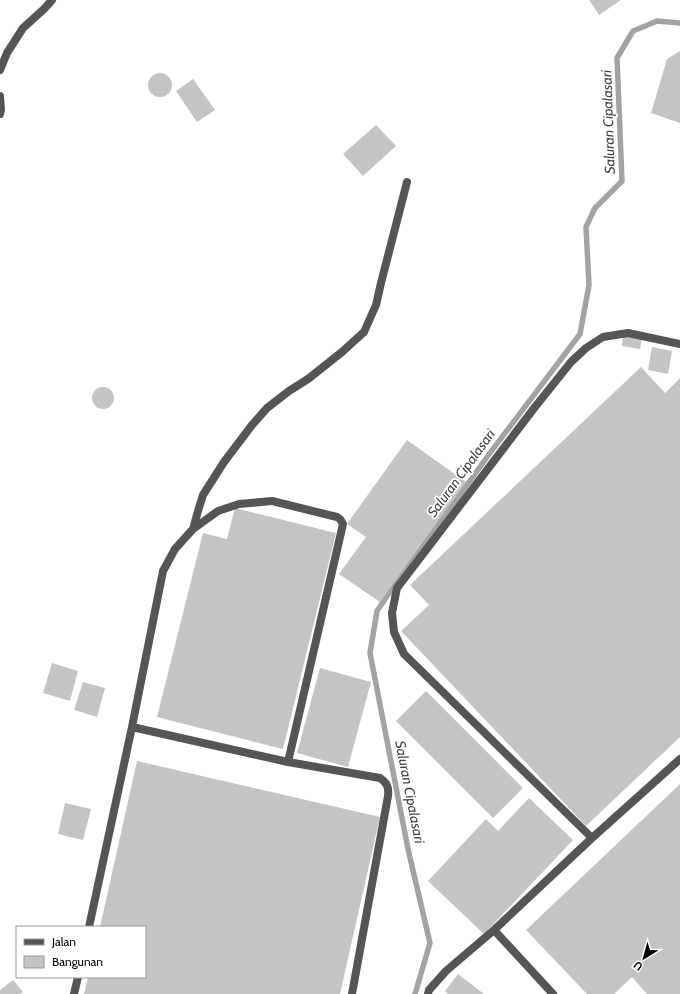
<svg xmlns="http://www.w3.org/2000/svg" width="680" height="994" viewBox="0 0 680 994" font-family="Cabin,sans-serif">
  <style>
    .lines { fill: none; stroke-linecap: round; stroke-linejoin: round }
    .stream { stroke: #a3a3a3; stroke-width: 5.5 }
    .building { fill: #c4c4c4 }
    .lane { stroke: #555; stroke-width: 8 }
    .street { stroke: #555; stroke-width: 8 }
    .labels { text-anchor: middle; stroke-width: 3.5; stroke-linejoin: round; paint-order: stroke }
    .water-label { font-size: 14px; font-style: italic; fill: #444; stroke: #fff }
  </style>
  <rect width="100%" height="100%" fill="#fff"/>
  <g class="lines">
    <path class="stream" d="M415 994 430 943 408 849 370 653 377 611 398 580 490 453 580 334 589 285 586 227 595 208 622 181 617 58 633 31 657 21 680 23"/>
  </g>
  <path class="building" d="M589 0H621L599 15Z
    M680 51V123L651 113 667 59Z
    M148 85a12 12 0 1 1 24 0a12 12 0 1 1-24 0Z
    M193 79 215 110 197 122 176 91Z
    M376 125 396 146 363 176 343 154Z
    M623 336 642 338 640 349 622 346Z
    M652 347 672 351 668 374 648 370Z
    M641 367 665 393 680 378V737L586 826 401 631 429 605 410 585Z
    M92 398a11 11 0 1 1 22 0a11 11 0 1 1-22 0Z
    M407 440 466 482 380 602 339 574 366 537 347 524Z
    M235 508 336 533 283 749 157 717 203 533 227 539Z
    M52 663 78 671 70 701 43 693Z
    M320 668 371 682 348 767 297 753Z
    M83 682 105 688 97 717 74 710Z
    M426 691 523 788 493 818 396 721Z
    M137 761 380 817 340 994H84L88 977H145V927H100Z
    M680 784V994H647L632 977 614 994H587L526 930Z
    M529 798 573 840 484 934 428 881 486 819 498 831Z
    M65 803 91 809 83 840 58 834Z
    M458 974 484 994H448L445 991Z
    M13 980 23 992 20 994H0V990Z"/>
  <g class="lines">
    <path class="lane" d="M193 529 198 511 203 495 224 462 252 425 267 408 289 391 308 379 342 352 364 332 376 305 381 283 407 182
      M132 727 288 762 380 778C387 783 389 787 388 796L352 994
      M592 838 404 654 394 632 392 613 397 588 535 407 571 362 586 348 603 337 628 333 680 344
      M89 927 132 727 163 571 175 549 193 529 218 511 239 504 272 501 337 517 340 519 343 524 288 762
      M494 930 553 994
      M74 994 78 977
      M428 994 429 990 446 971 494 930 592 838 680 759"/>
    <path class="street" d="M0 70 7 53 23 28 44 9 52 0
      M0 96 1 110 0 114"/>
  </g>
  <g class="labels">
    <g class="water-label">
      <text transform="translate(608 122) rotate(-92)" y="5">Saluran Cipalasari</text>
      <text transform="translate(461 473) rotate(-54)" y="5">Saluran Cipalasari</text>
      <text transform="translate(410 792) rotate(79)" y="5">Saluran Cipalasari</text>
    </g>
  </g>
  <rect x="16" y="926" width="130" height="52" fill="#ffffff" stroke="#999999"/>
  <rect x="24" y="939" width="20" height="6" fill="#555555" stroke="#999999"/>
  <text x="52" y="946" font-size="12" fill="#000000">Jalan</text>
  <rect x="24" y="956" width="20" height="12" fill="#c4c4c4" stroke="#999999"/>
  <text x="52" y="966" font-size="12" fill="#000000">Bangunan</text>
  <g transform="translate(644 958) rotate(217)" stroke="#ffffff" stroke-width="3" paint-order="stroke">
  <path d="M0-3L7 15L0 10L-7 15Z" fill="#000000"/>
  <text y="-6" font-size="11" font-weight="bold" text-anchor="middle" fill="#000000">U</text>
  </g>
</svg>
